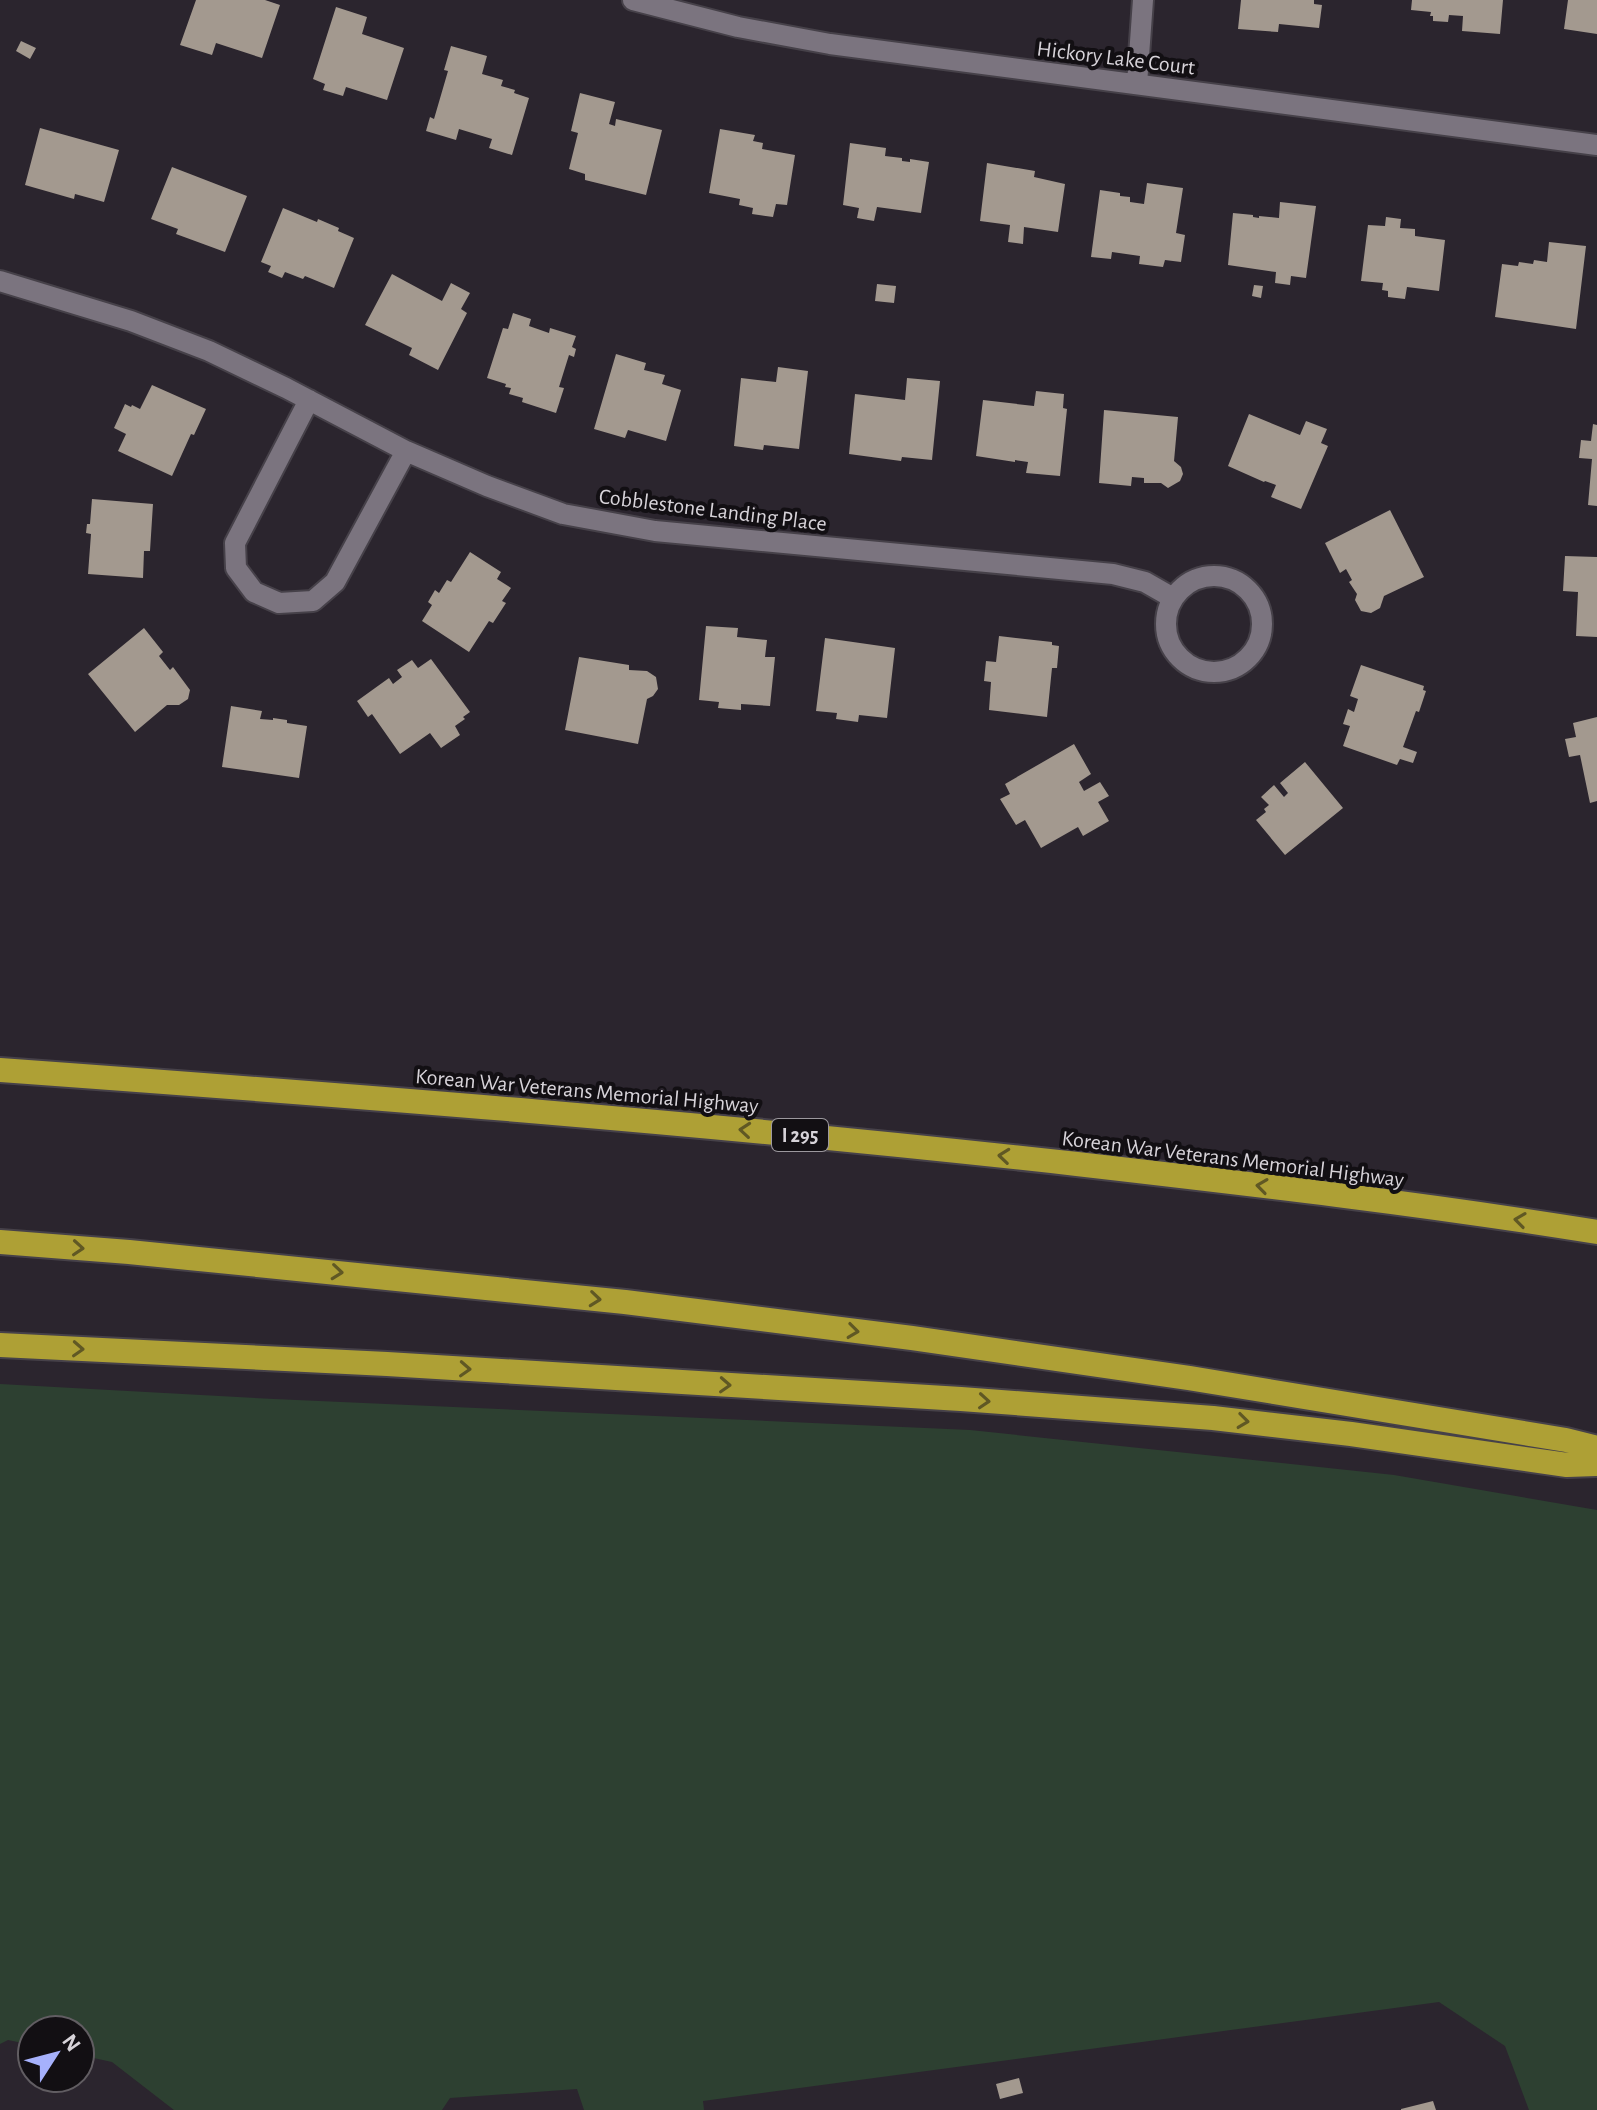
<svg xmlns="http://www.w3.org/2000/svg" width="1597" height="2110" viewBox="0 0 1597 2110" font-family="'Alegreya Sans',sans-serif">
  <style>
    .green { fill: #2d4031 }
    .building { fill: #a3998f }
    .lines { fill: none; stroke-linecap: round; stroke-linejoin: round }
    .minor-casing { stroke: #464149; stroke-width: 24 }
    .highway-casing { stroke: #464149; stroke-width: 28 }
    .minor { stroke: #7b747f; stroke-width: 20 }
    .highway { stroke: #aea035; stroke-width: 24 }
    .oneway { stroke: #605824 }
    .labels { text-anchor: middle; stroke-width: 8; stroke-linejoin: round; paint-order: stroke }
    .shield { fill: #120f13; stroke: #9c989e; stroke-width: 2 }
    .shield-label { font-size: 20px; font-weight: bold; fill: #d7d3d9 }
    .street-label { font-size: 22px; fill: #d7d3d9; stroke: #120f13 }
  </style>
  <rect width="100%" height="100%" fill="#2b252e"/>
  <path class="green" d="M0 1384 274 1399 970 1430 1394 1475 1597 1510V2110H1529L1505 2046 1439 2002 703 2101 704 2110H584L577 2089 450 2098 442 2110H174L112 2062 80 2055V2030H32V2045L8 2040 0 2044Z"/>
  <path class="building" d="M196 0H265L280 5 262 58 216 43 212 55 180 45Z
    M1241 0H1314V4L1322 5 1319 28 1279 24 1278 32 1238 29Z
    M1412 0H1503L1500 34 1462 31 1463 16 1449 15 1448 22 1433 21V16H1430L1431 12 1411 10Z
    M1568 0H1597V34L1564 29Z
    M336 7 367 17 362 34 404 48 387 100 346 87 343 96 323 90 325 84 313 79Z
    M21 41 36 48 30 59 16 51Z
    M451 46 487 56 482 74 503 80 501 86 515 90 514 93 529 98 512 155 489 148 492 139 459 129 456 140 426 131 430 117 434 119 448 71 444 70Z
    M580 93 615 102 609 124 615 126 616 119 662 130 646 195 585 180V174L569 169 578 133 571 131Z
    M40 128 119 150 104 202 75 194 74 199 25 185Z
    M720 129 755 135 753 141 763 143 762 149 795 155 787 205 776 204 773 217 752 214 753 208 739 205 740 199 709 193Z
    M850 143 886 148 885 156 902 158V161L910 162V159L929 162 921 213 877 207 874 221 857 218 859 208 843 205Z
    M987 163 1035 171 1034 177 1065 184 1058 232 1024 227 1023 244 1008 242 1010 225 980 221Z
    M172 167 247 196 225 252 176 234 178 229 151 219Z
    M1147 183 1183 188 1176 233 1185 235 1181 262 1165 260 1163 267 1139 264 1140 256 1112 252 1111 259 1091 257 1100 190 1120 193V196L1130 197V202L1144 204Z
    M1280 202 1316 206 1306 278 1291 276 1290 285 1275 283 1276 272 1228 265 1233 213 1253 215V217L1259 218V216L1279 218Z
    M283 208 317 222 318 219 339 228 338 231 354 238 334 288 305 276 303 279 285 272 282 278 268 272 271 266 261 262Z
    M1386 217 1401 219 1400 228 1415 229V236L1445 240 1439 291 1407 287 1405 299 1388 297V291L1382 290 1383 283 1361 281 1368 225 1385 226Z
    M1549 242 1586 246 1576 329 1495 317 1502 264 1518 266 1519 262 1533 264 1534 260 1547 262Z
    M392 274 442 301 451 283 470 293 461 309 467 313 438 370 409 355 412 348 365 325Z
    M877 284 896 286 894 303 875 301Z
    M1254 285 1263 286 1261 298 1252 296Z
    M513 313 531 319 529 326 549 333 550 328 576 336 572 347 576 349 574 357 569 355 559 387 564 388 556 413 522 402 523 398 509 394 511 388 505 387 506 384 487 378 503 328 508 329Z
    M616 354 646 363 644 370 665 375 662 384 681 390 666 441 628 430 625 438 594 429Z
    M778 367 808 371 799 449 764 445 763 450 734 446 741 378 776 382Z
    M907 378 940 381 932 460 902 457 901 461 849 454 855 394 905 400Z
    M152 385 206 409 194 435 191 434 172 476 118 451 126 434 114 428 125 404 131 407 132 405 140 409Z
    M1036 391 1064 394 1063 408 1067 409 1060 476 1026 473 1028 462 1015 460V462L976 456 983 400 1034 406Z
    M1104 410 1178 417 1174 461 1181 467 1183 474 1180 481 1168 488 1161 483H1144V478L1132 477 1131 486 1099 483Z
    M1249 414 1300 435 1306 421 1327 429 1321 443 1328 446 1301 509 1271 497 1276 485 1265 481 1264 482 1228 466Z
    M1593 424 1597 425V506L1588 505 1592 459 1579 458 1581 440 1591 441Z
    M92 499 153 504 150 551H144L143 578 88 574 91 534 86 533 87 524H90Z
    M1390 510 1424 577 1384 596 1380 608 1371 613 1361 611 1355 600 1357 594 1349 582 1352 580 1346 569 1340 573 1325 543Z
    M470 552 501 572 497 579 511 588 502 601 506 603 493 623 489 621 469 652 422 621 432 605 428 602 435 590 439 593 447 580 451 582Z
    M1565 556 1597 557V637L1576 636 1578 592 1563 591Z
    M706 626 738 628 737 637 767 640 765 657H775L770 706 741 704V710L718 708 719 702 699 700Z
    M144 628 163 652 159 656 170 670 173 667 190 690 188 699 179 705H167L135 732 88 674Z
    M999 636 1052 642V645L1059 646 1057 668H1052L1047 717 989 710 991 682 984 681 986 661 996 662Z
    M825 638 895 648 887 718 859 715 858 722 836 719 837 713 816 711Z
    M579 657 629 665V670L647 671 656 677 658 689 653 696 647 699 638 744 565 730Z
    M431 659 470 712 463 717 465 719 455 726 460 735 441 748 430 733 400 754 372 714 368 717 357 701 389 678 393 684 402 677 397 670 412 660 418 668Z
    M1361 665 1424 686 1423 690 1426 691 1419 712 1416 711 1403 747 1417 752 1413 763 1400 759 1397 765 1343 746 1350 726 1343 724 1348 709 1354 712 1358 699 1350 696Z
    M231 706 262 711 260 719 273 720V718L287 720V723L307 726 299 778 222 767Z
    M1597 717V801L1590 803 1580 755 1569 757 1565 739 1576 737 1573 723Z
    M1074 744 1091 774 1079 782 1084 791 1100 782 1109 796 1098 802 1109 821 1083 836 1078 827 1041 848 1025 820 1016 825 1000 799 1010 794 1005 784Z
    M1305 762 1343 808 1285 855 1256 820 1266 812 1264 809 1269 805 1261 797 1274 785 1284 797 1288 793 1280 783Z
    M1019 2078 1023 2093 1000 2099 996 2084Z
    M1433 2101 1436 2110H1401V2109Z"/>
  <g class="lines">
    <defs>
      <path id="minor" d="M633 0 738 27 830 44 1597 145
        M1137 84 1143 0
        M0 281 131 321 209 351 286 388 406 451 487 486 563 514 655 531 1113 574 1145 582 1173 598
        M309 400 235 543 236 568 254 592 279 603 313 601 335 582 406 451
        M1166 624a48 48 0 1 1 96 0a48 48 0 1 1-96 0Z"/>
      <path id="highway" d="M0 1070C359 1096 719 1124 1077 1164 1251 1184 1425 1204 1597 1232
        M0 1242 129 1252 625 1302 912 1338 1189 1378 1566 1440 1597 1448
        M0 1345 387 1364 961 1399 1213 1418 1351 1434 1567 1465 1597 1464"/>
    </defs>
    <use href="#minor" class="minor-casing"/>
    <use href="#highway" class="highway-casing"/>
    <use href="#minor" class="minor"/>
    <use href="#highway" class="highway"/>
  </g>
  <defs><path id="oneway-chevron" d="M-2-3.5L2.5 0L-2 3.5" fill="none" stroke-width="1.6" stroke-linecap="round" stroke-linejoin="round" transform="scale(2)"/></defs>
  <g class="oneway">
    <use href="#oneway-chevron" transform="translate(745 1130) rotate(-175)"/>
    <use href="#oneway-chevron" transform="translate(1004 1156) rotate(-174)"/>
    <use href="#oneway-chevron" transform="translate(1262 1186) rotate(-172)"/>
    <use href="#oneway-chevron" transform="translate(1520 1220) rotate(-172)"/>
    <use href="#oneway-chevron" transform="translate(78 1248) rotate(4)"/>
    <use href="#oneway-chevron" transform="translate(337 1272) rotate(6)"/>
    <use href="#oneway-chevron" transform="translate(595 1299) rotate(6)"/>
    <use href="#oneway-chevron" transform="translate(853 1331) rotate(7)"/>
    <use href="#oneway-chevron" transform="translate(78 1349) rotate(3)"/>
    <use href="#oneway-chevron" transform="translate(465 1369) rotate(3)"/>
    <use href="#oneway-chevron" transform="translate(725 1385) rotate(3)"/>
    <use href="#oneway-chevron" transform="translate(984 1401) rotate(4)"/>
    <use href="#oneway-chevron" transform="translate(1243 1421) rotate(7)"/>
  </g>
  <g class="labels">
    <rect class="shield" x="772" y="1119" width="56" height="32" rx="6"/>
    <g class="shield-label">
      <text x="800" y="1142">I 295</text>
    </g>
    <g class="street-label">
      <text transform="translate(1116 57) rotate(7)" y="8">Hickory Lake Court</text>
      <text transform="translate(713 509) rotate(7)" y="8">Cobblestone Landing Place</text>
      <text transform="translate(587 1090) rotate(5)" y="8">Korean War Veterans Memorial Highway</text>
      <text transform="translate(1233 1158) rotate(7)" y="8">Korean War Veterans Memorial Highway</text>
    </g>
  </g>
  <g transform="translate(56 2054) rotate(54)"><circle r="38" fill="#120f13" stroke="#615d62" stroke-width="2"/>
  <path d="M0-6L14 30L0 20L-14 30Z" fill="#a6b1fc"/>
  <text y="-12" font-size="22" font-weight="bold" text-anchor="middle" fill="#d7d3d9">N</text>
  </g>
</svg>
